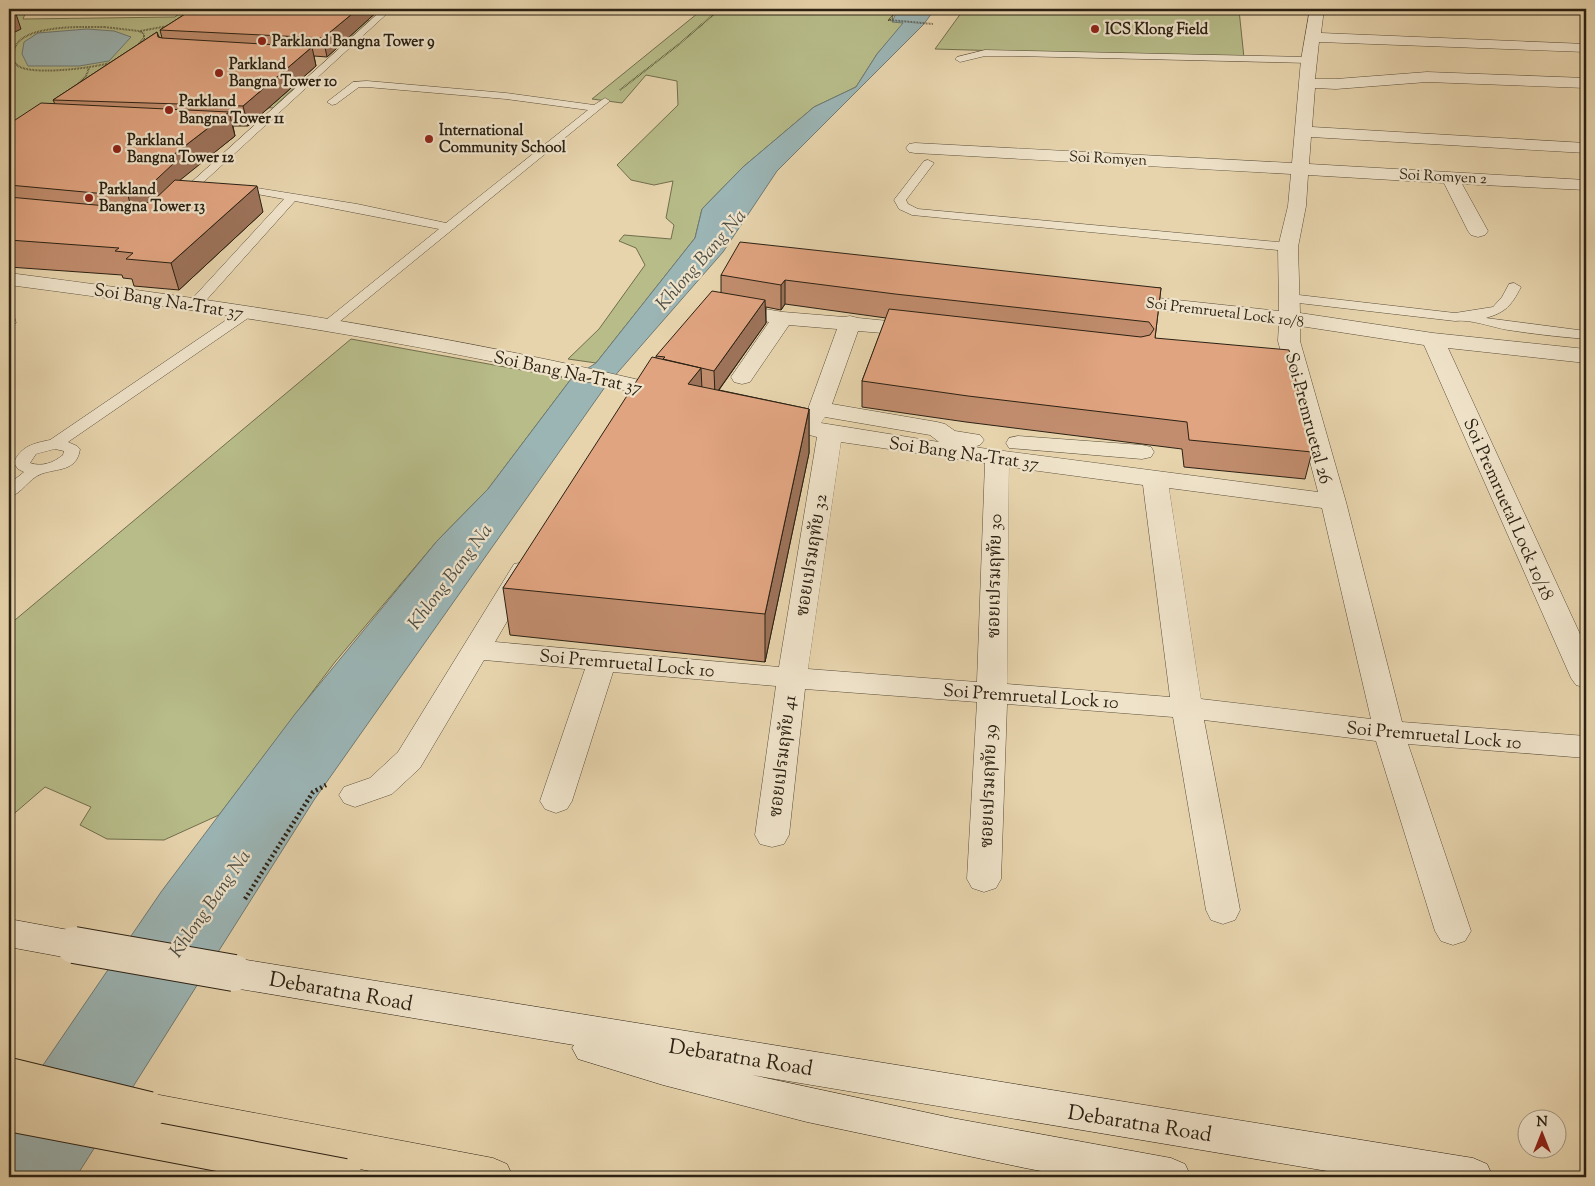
<svg xmlns="http://www.w3.org/2000/svg" width="1595" height="1186" viewBox="0 0 1595 1186" font-family="'Sorts Mill Goudy','Noto Serif Thai',serif">
  <style>
    .green { fill: #b7bc89; stroke: #716e4e }
    .water { fill: #9bb5b5; stroke: #6e7a74 }
    .lines { fill: none; stroke-linecap: round; stroke-linejoin: round }
    .lane-casing { stroke: #5a4e3a; stroke-width: 1 }
    .street-casing { stroke: #5a4e3a; stroke-width: 1 }
    .secondary-casing { stroke: #2b2113; stroke-width: 1 }
    .highway-casing { stroke: #2b2113; stroke-width: 1 }
    .path-far1 { stroke: #2b2113; stroke-width: 2; stroke-dasharray: 0.5 1; stroke-linecap: butt }
    .path { stroke: #2b2113; stroke-width: 4.5; stroke-dasharray: 2 3; stroke-linecap: butt }
    .lane { fill: #efe3ca; fill-rule: evenodd }
    .street { fill: #efe3ca; fill-rule: evenodd }
    .secondary { fill: #efe3ca; fill-rule: evenodd }
    .highway { fill: #e7d4ad; fill-rule: evenodd }
    .secondary-bridge-casing { stroke: #2b2113; stroke-width: 38; stroke-linecap: butt }
    .highway-bridge-casing { stroke: #2b2113; stroke-width: 38; stroke-linecap: butt }
    .secondary-bridge { stroke: #efe3ca; stroke-width: 36 }
    .highway-bridge { stroke: #e7d4ad; stroke-width: 36 }
    .wall { fill: #c18d6e; stroke: #2b2113 }
    .shaded-wall { fill: #9d735a; stroke: #2b2113 }
    .building { fill: #e0a480; stroke: #2b2113 }
    .poi-dot { fill: #8f2418; stroke: #efe3ca; stroke-width: 2 }
    .labels { text-anchor: middle; stroke-width: 4.5; stroke-linejoin: round; paint-order: stroke }
    .far-poi-label { font-size: 15px; font-weight: bold; fill: #2b2113; stroke: #efe3ca; text-anchor: start }
    .far-street-label { font-size: 15px; fill: #2b2113; stroke: #efe3ca }
    .street-label { font-size: 18px; fill: #2b2113; stroke: #efe3ca }
    .water-label { font-size: 19px; font-style: italic; fill: #4d4d44; stroke: #efe3ca }
    .near-street-label { font-size: 21px; fill: #2b2113; stroke: #efe3ca }
  </style>
  <rect width="100%" height="100%" fill="#e7d4ad"/>
  <filter id="stains"><feTurbulence type="fractalNoise" baseFrequency=".004" numOctaves="4"/><feColorMatrix values="0 0 0 0 .2 0 0 0 0 .09 0 0 0 0 .02 0 0 0 .5 -.17"/></filter>
  <radialGradient id="worn" r=".72"><stop offset=".6" stop-color="#630" stop-opacity="0"/><stop offset="1" stop-color="#630" stop-opacity=".3"/></radialGradient>
  <path class="green" d="M9 9H27L23 19 175 17 185 9H235L230 14 372 21 353 39 185 32 136 77 296 86 273 108 97 97 9 149Z
    M703 9H894L892 21 904 23 877 54 856 87 814 107 743 167 702 209 695 238 596 363 568 359 599 329 645 265 636 248 619 241 624 235 671 239 674 225 666 218 673 181 654 185 631 180 617 165 678 105 677 81 646 75 622 103 592 99Z
    M964 9 1239 10 1244 58 935 49Z
    M351 339 571 379 488 489 437 541 335 662 219 815 164 840 107 839 80 825 91 807 45 787 9 818V625Z"/>
  <path class="water" d="M898 9H935L923 25 777 171 723 252 605 387 314 800 76 1177H9V1115L161 892 295 714 437 541 488 489 571 379 596 363 695 238 702 209 743 167 814 107 856 87 877 54 903 23 892 22Z
    M87 29 114 31 131 37 109 61 79 66H28L22 54 24 42 38 33Z"/>
  <g class="lines">
    <defs>
      <path id="lane" d="M383 9H392L184 200H176L174 198 176 196Z
        M985 50 1309 57 1314 60 1309 63 1014 56H985L960 62 955 59 957 57Z
        M367 81 506 93 594 105 605 98 610 101 333 327H323L321 324 439 229 295 201 201 306H191L189 303 191 300 284 199 240 191 238 189 240 187 244 186 357 204 446 223 588 110 506 99 367 87H359L336 104 332 105 327 102 353 82Z
        M928 160 934 163 906 200 908 204 918 209 1288 243 1294 247 1288 251 912 215 899 209 894 200 924 161Z
        M1514 283 1521 287C1511 306 1506 312 1486 318L1586 331V339C1560 337 1534 334 1508 330 1491 327 1471 319 1455 321L1290 302 1283 298 1290 294 1455 313 1493 307 1502 297 1509 284Z
        M246 309 251 310 253 313 251 316 68 442 77 446 80 449C77 472 57 468 41 474 28 479 22 494 9 497V484L24 472 18 469 14 463C20 446 35 443 50 440L241 310ZM55 449 64 451 63 455C53 463 42 467 30 463L36 454Z
        M9 315 14 316 16 323 9 327Z"/>
      <path id="street" d="M1310 9H1324L1321 33 1586 44V52L1319 42 1315 79H1336L1427 72 1586 78V88L1427 82 1336 89 1315 88 1312 127 1586 143V153L1311 137 1309 164 1586 180V190L1462 184 1488 231 1485 235 1478 237 1471 235 1468 231 1444 183 1308 175 1306 206 1298 247 1300 313 1433 333 1586 349V363L1448 348 1586 647V688L1576 685 1571 678 1424 345 1300 326V341L1346 502 1402 722 1586 736V758L1408 744 1471 931 1465 941 1453 945 1441 941 1435 931 1376 741 1204 720 1240 910 1235 920 1223 924 1211 920 1206 910 1173 717 1007 704 1001 879 996 888 984 892 972 888 967 879 977 702 805 689 789 835 784 844 772 847 760 844 755 835 776 686 613 672 572 801 567 809 556 813 545 809 540 801 585 669 484 660 420 768 392 794 355 807 344 803 339 795 344 787 370 778 398 752 514 564 524 562 534 564 537 570 495 642 779 667 817 437 764 423 760 418 764 413 772 411 801 418 808 409 837 329 789 325 750 382 742 384 734 382 731 377 769 322 722 313 719 309 722 305 729 303 783 312 844 317 850 316 858 318 928 325 931 330 928 335 920 336 858 331 832 404 937 422 945 424 955 431 980 435 984 440 980 445 973 447 1318 492 1278 341 1279 323 1121 306 1114 304 1111 300 1114 296 1121 294 1279 311 1278 247 1288 206 1291 174 915 153 909 152 906 148 909 144 915 143 1292 163 1301 60ZM825 417 930 435 939 442 821 423ZM841 442 985 463 977 682 808 669ZM1009 467 1143 485 1170 697 1007 684ZM1169 488 1322 508 1371 719 1201 699Z
        M9 273C233 302 457 335 677 389L680 394 677 399 669 401C452 347 231 314 9 285Z
        M1018 436 1142 445 1151 447 1154 452 1151 457 1142 459 1009 448 1006 443 1009 438Z"/>
      <path id="secondary" d="M9 919 74 931 87 935 92 945 87 955 74 959 9 947Z
        M234 958 1473 1158 1487 1164 1493 1177H1363L752 1075 952 1118 1171 1158 1185 1164 1191 1177H1073L1025 1168 807 1122 663 1085 578 1059 572 1048 574 1045 234 988 221 983 216 973 221 963Z"/>
      <path id="highway" d="M149 1093 493 1158 507 1164 513 1177H400L149 1127 135 1122 129 1110 135 1098Z"/>
    </defs>
    <use href="#lane" class="lane-casing"/>
    <use href="#street" class="street-casing"/>
    <use href="#secondary" class="secondary-casing"/>
    <use href="#highway" class="highway-casing"/>
    <path class="path-far1" d="M897 9 889 20 933 24
      M104 27 139 31 144 34V38C137 45 131 55 122 59 107 67 29 77 17 65 13 61 13 56 14 51 18 24 83 27 104 27Z
      M140 31 168 26
      M77 85 86 76 89 68
      M620 90 678 45 720 9"/>
    <path class="path" d="M245 899 313 792 326 785"/>
    <use href="#lane" class="lane"/>
    <use href="#street" class="street"/>
    <use href="#secondary" class="secondary"/>
    <use href="#highway" class="highway"/>
    <defs>
      <path id="secondary-bridge" d="M74 945 234 973"/>
      <path id="highway-bridge" d="M9 1076 149 1110
        M9 1113 344 1177"/>
    </defs>
    <use href="#secondary-bridge" class="secondary-bridge-casing"/>
    <use href="#highway-bridge" class="highway-bridge-casing"/>
    <use href="#secondary-bridge" class="secondary-bridge"/>
    <use href="#highway-bridge" class="highway-bridge"/>
  </g>
  <path class="wall" d="M193 9H380L327 57 314 56 316 66 248 126H233L235 136 179 180 263 212 179 290 134 286 132 279 123 278 122 275 9 267V124L55 104 53 100 157 32 159 37 162 38 160 30Z
    M721 275 1161 288 1155 338 1312 452 1305 479 1184 467 1182 449 966 422 862 407V381L886 318 785 304 781 310 766 307V323L719 390 809 409V453L765 662 510 635 503 588 656 358V356L721 292Z"/>
  <path class="shaded-wall" d="M358 9H380L327 57 323 38Z
    M15 11 21 29 9 35V14Z
    M312 47 316 66 248 126 243 106Z
    M229 112 235 136 179 181 136 222 128 196 164 162Z
    M257 186 263 212 179 290 171 263Z
    M785 280V304L781 310V285Z
    M765 300 766 323 715 395 714 371Z
    M701 368 703 411 688 384Z
    M809 409V453L765 662V614Z"/>
  <path class="building" d="M193 9H358L323 38 160 30Z
    M9 11H15L9 14Z
    M157 32 158 37 162 38 312 47 243 106 53 100Z
    M41 103 229 112 164 162 174 163 143 192 128 196 9 185V124Z
    M175 180 257 186 171 263 126 259 133 253 115 251 119 248 9 240V197L128 208 153 201Z
    M740 242 1161 288 1155 338 1289 350 1312 452 1189 440 1187 422 968 396 862 381 889 309 1141 337 1150 335 1154 329 1149 322 895 294 785 280 781 285 721 275Z
    M712 291 765 300 714 371 663 359 665 357 656 356Z
    M652 357 701 368 688 384 809 409 765 614 503 588Z"/>
  <g class="poi-dot">
    <circle cx="1095" cy="29" r="5"/>
    <circle cx="262" cy="41" r="5"/>
    <circle cx="219" cy="73" r="5"/>
    <circle cx="169" cy="110" r="5"/>
    <circle cx="429" cy="139" r="5"/>
    <circle cx="117" cy="149" r="5"/>
    <circle cx="89" cy="198" r="5"/>
  </g>
  <g class="labels">
    <g class="far-poi-label">
      <text x="1105" y="34">ICS Klong Field</text>
      <text x="272" y="46">Parkland Bangna Tower 9</text>
      <text x="229" y="69">Parkland<tspan x="229" dy="17">Bangna Tower 10</tspan></text>
      <text x="179" y="106">Parkland<tspan x="179" dy="17">Bangna Tower 11</tspan></text>
      <text x="439" y="135">International<tspan x="439" dy="17">Community School</tspan></text>
      <text x="127" y="145">Parkland<tspan x="127" dy="17">Bangna Tower 12</tspan></text>
      <text x="99" y="194">Parkland<tspan x="99" dy="17">Bangna Tower 13</tspan></text>
    </g>
    <g class="far-street-label">
      <text transform="translate(1108 158) rotate(3)" y="5">Soi Romyen</text>
      <text transform="translate(1443 176) rotate(3)" y="5">Soi Romyen 2</text>
      <text transform="translate(1225 312) rotate(7)" y="5">Soi Premruetal Lock 10/8</text>
    </g>
    <g class="street-label">
      <text transform="translate(169 301) rotate(9)" y="6">Soi Bang Na-Trat 37</text>
      <text transform="translate(568 372) rotate(12)" y="6">Soi Bang Na-Trat 37</text>
      <text transform="translate(1309 418) rotate(75)" y="6">Soi Premruetal 26</text>
      <text transform="translate(964 453) rotate(8)" y="6">Soi Bang Na-Trat 37</text>
      <text transform="translate(1509 509) rotate(66)" y="6">Soi Premruetal Lock 10/18</text>
      <text transform="translate(811 555) rotate(-81)" y="6">ซอยเปรมฤทัย 32</text>
      <text transform="translate(994 576) rotate(-89)" y="6">ซอยเปรมฤทัย 30</text>
      <text transform="translate(627 663) rotate(5)" y="6">Soi Premruetal Lock 10</text>
      <text transform="translate(1031 696) rotate(4)" y="6">Soi Premruetal Lock 10</text>
      <text transform="translate(1434 735) rotate(5)" y="6">Soi Premruetal Lock 10</text>
      <text transform="translate(782 756) rotate(-83)" y="6">ซอยเปรมฤทัย 41</text>
      <text transform="translate(988 786) rotate(-88)" y="6">ซอยเปรมฤทัย 39</text>
    </g>
    <g class="water-label">
      <text transform="translate(700 259) rotate(-49)" y="7">Khlong Bang Na</text>
      <text transform="translate(449 576) rotate(-53)" y="7">Khlong Bang Na</text>
      <text transform="translate(209 903) rotate(-55)" y="7">Khlong Bang Na</text>
    </g>
    <g class="near-street-label">
      <text transform="translate(341 991) rotate(10)" y="7">Debaratna Road</text>
      <text transform="translate(741 1057) rotate(9)" y="7">Debaratna Road</text>
      <text transform="translate(1140 1123) rotate(9)" y="7">Debaratna Road</text>
    </g>
  </g>
  <rect width="1595" height="1186" fill="none" stroke="#e7d4ad" stroke-width="30"/>
  <rect x="10" y="10" width="1575" height="1166" fill="none" stroke="#2b2113" stroke-width="2.5"/>
  <rect x="15" y="15" width="1565" height="1156" fill="none" stroke="#2b2113"/>
  <g transform="translate(1542 1134)"><circle r="24" fill="#efe3ca" stroke="#a19581"/>
  <path d="M0-4L9 19L0 12L-9 19Z" fill="#8f2418"/>
  <text y="-8" font-size="14" font-weight="bold" text-anchor="middle" fill="#2b2113">N</text>
  </g>
  <rect width="100%" height="100%" filter="url(#stains)"/>
  <rect width="100%" height="100%" fill="url(#worn)"/>
</svg>
